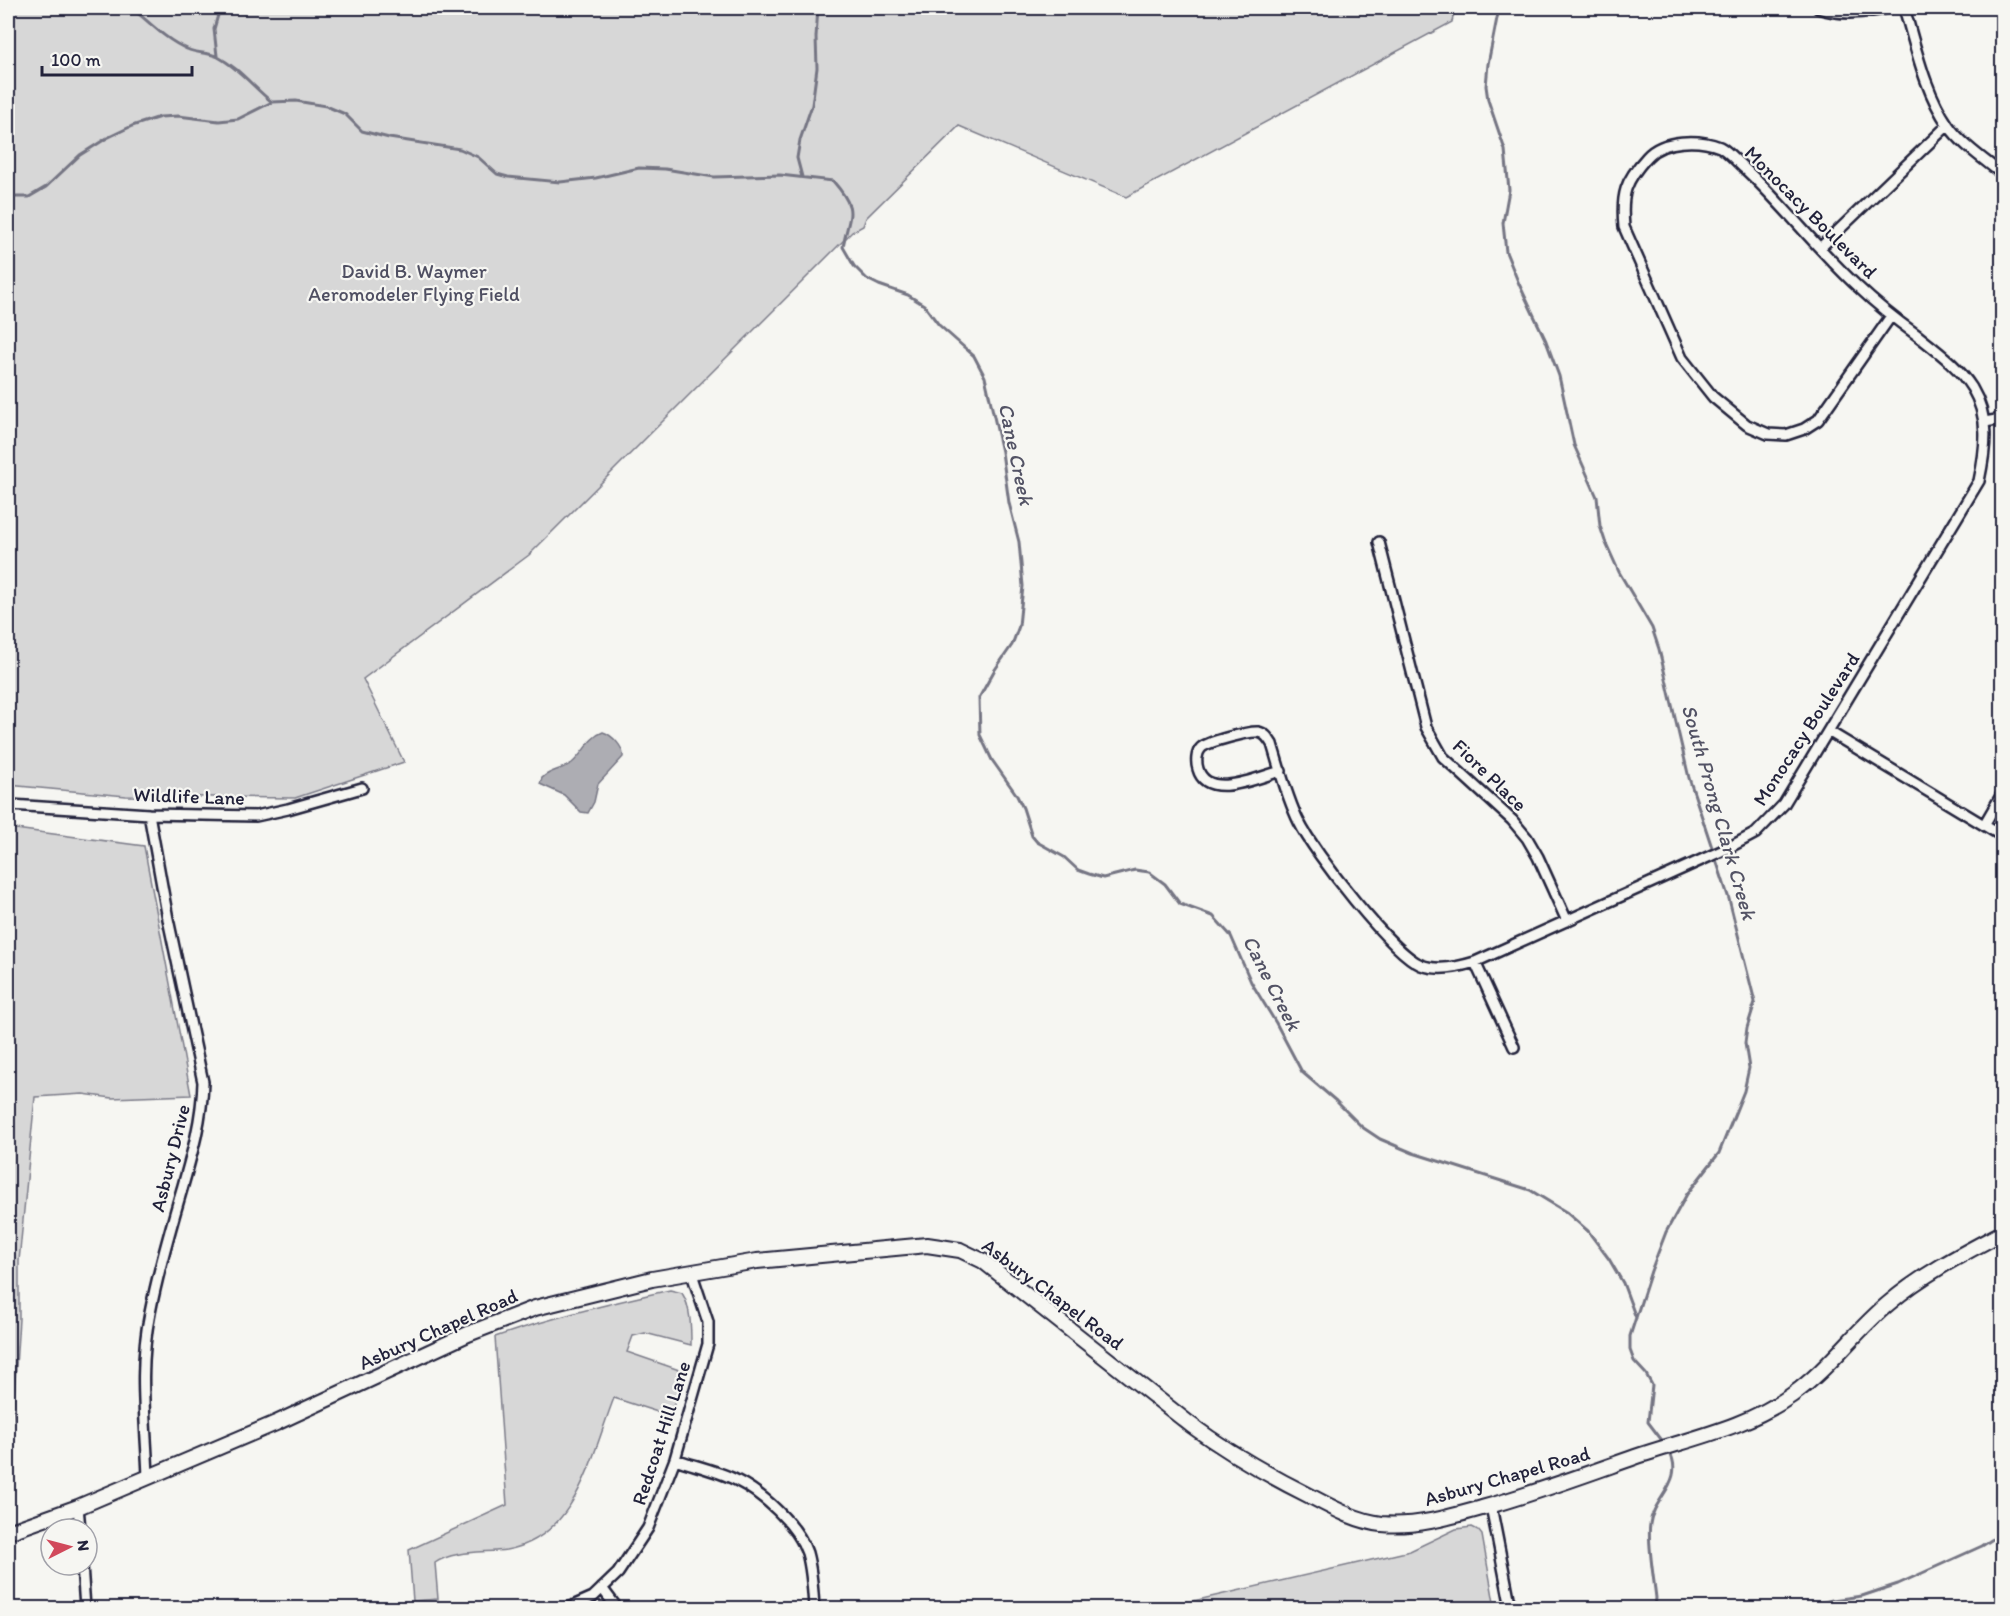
<svg xmlns="http://www.w3.org/2000/svg" width="2010" height="1616" viewBox="0 0 2010 1616" font-family="Itim,sans-serif">
  <style>
    .green { fill: #d7d7d7; stroke: #7c7c89; stroke-width: 1.5 }
    .water { fill: #adadb3; stroke: #757583; stroke-width: 1.5 }
    .lines { fill: none; stroke-linecap: round; stroke-linejoin: round }
    .stream { stroke: #757583; stroke-width: 3 }
    .minor-casing { stroke: #22223b; stroke-width: 14 }
    .secondary-casing { stroke: #22223b; stroke-width: 18 }
    .minor { stroke: #f6f6f2; stroke-width: 9 }
    .secondary { stroke: #f6f6f2; stroke-width: 14 }
    .labels { text-anchor: middle; stroke-width: 4.5; stroke-linejoin: round; paint-order: stroke }
    .street-label { font-size: 20px; fill: #22223b; stroke: #f6f6f2 }
    .park-label { font-size: 20px; fill: #4f4f62; stroke: #f6f6f2 }
    .water-label { font-size: 21px; font-style: italic; fill: #535365; stroke: #f6f6f2 }
  </style>
  <rect width="100%" height="100%" fill="#f6f6f2"/>
  <filter id="ink" filterUnits="userSpaceOnUse"><feTurbulence type="fractalNoise" baseFrequency=".0167" numOctaves="2"/><feDisplacementMap in="SourceGraphic" scale="12" xChannelSelector="R" yChannelSelector="G"/><feConvolveMatrix kernelMatrix="1 2 1 2 8 2 1 2 1" color-interpolation-filters="sRGB"/></filter>
  <g filter="url(#ink)">
    <path class="green" d="M8 8H1455L1452 22 1126 197 959 126 866 218 863 226 852 232 529 555 363 679 404 762 295 798 126 796 8 785Z
      M8 828 144 846 191 1095 112 1098 83 1094 35 1097 19 1261V1319L12 1430 8 1445Z
      M670 1290 682 1293C691 1307 691 1329 691 1345L645 1333 633 1336 627 1352 685 1372 670 1416 614 1398C592 1454 577 1538 506 1550 484 1553 453 1550 435 1563L438 1599 413 1601 409 1550 507 1505 495 1337C553 1317 611 1303 670 1290Z
      M1472 1527 1478 1530 1482 1535 1495 1608H1163L1410 1551 1456 1529Z"/>
    <path class="water" d="M603 732C612 735 624 747 623 757L598 784 594 802 588 813 581 812 564 795 540 784 542 778C550 770 562 770 572 763 583 754 589 737 603 732Z"/>
    <g class="lines">
      <path class="stream" d="M132 8C150 23 166 40 187 49 197 54 209 52 218 57 239 68 254 88 272 102
        M1499 8 1488 64 1486 86 1488 100 1505 150 1509 190 1503 223 1506 252 1519 284 1546 341 1559 376 1574 445 1597 497 1600 526 1605 541 1619 572 1652 628 1659 649 1689 778 1729 899 1755 1002 1747 1028 1745 1043 1749 1068 1744 1091 1719 1153 1687 1194 1666 1232 1651 1271 1630 1336V1350L1634 1361 1646 1374 1652 1385 1648 1422 1664 1443
        M217 56 214 29 220 8
        M802 177 797 158 800 140 812 105 817 68 816 37 818 8
        M8 194 14 197H29L46 187 80 155 107 138 132 126 160 117 178 116 219 121 238 119 272 102 296 101 326 106 345 114 362 131 389 138 460 149 478 157 497 174 508 177 560 182 596 178 639 168 665 169 714 177 780 175 833 181C859 211 849 213 843 247L854 266 867 279 879 285 908 295 924 305 939 325 974 356 985 377 1002 452 1009 503 1019 542 1023 586 1019 626 1012 645 994 671 979 698 980 735 992 760 1016 794 1023 808 1032 836 1037 842 1064 857 1078 870 1089 874 1103 878 1135 870 1149 872 1165 884 1180 904 1213 916 1231 936 1251 982 1276 1023 1302 1072 1336 1101 1362 1127 1380 1139 1413 1153 1530 1190 1566 1212 1588 1231 1609 1259 1623 1283 1636 1318
        M1655 1608 1656 1598C1654 1579 1647 1541 1650 1524 1653 1498 1686 1481 1669 1451
        M1802 1608 1832 1600 1862 1596 1898 1584 1982 1546 2002 1533"/>
      <defs>
        <path id="minor" d="M1818 8C1842 16 1866 13 1890 8
          M1904 8C1916 47 1924 90 1948 125 1960 143 1985 160 2002 174
          M1820 248 1948 125
          M1985 422 2002 419
          M1379 542 1426 727 1443 757 1512 820 1527 838 1538 857 1567 921
          M1828 731 2002 836
          M1281 771C1259 777 1207 801 1198 769 1196 763 1196 753 1201 748 1206 742 1250 731 1258 732 1265 733 1268 738 1272 744 1280 770 1287 798 1299 822 1314 853 1392 953 1421 965 1437 971 1459 967 1475 962L1728 848 1756 833 1784 804 1979 481C1986 448 1990 418 1972 388 1958 366 1937 351 1917 335 1896 320 1876 304 1857 286 1817 249 1784 205 1744 168 1737 162 1728 151 1720 147 1699 139 1663 139 1647 157 1625 181 1621 194 1624 227L1682 358 1713 397 1747 425 1768 434 1786 435 1804 429 1818 420 1891 316
          M11 805 149 814 256 816 288 809 362 788
          M1984 825 2002 794
          M1475 962 1514 1047
          M675 1459C695 1466 718 1471 736 1480 762 1493 798 1525 807 1553 812 1571 813 1590 814 1608
          M148 1477C146 1420 138 1370 150 1313 158 1271 170 1230 182 1189 192 1154 202 1120 203 1082L168 919 149 814
          M1491 1506 1511 1608
          M78 1507 80 1529
          M82 1565 85 1608
          M602 1588 617 1608
          M568 1608 593 1597 618 1573 648 1528 675 1459 708 1344V1322L691 1271"/>
        <path id="secondary" d="M8 1532 78 1507 276 1423 468 1334 535 1308 652 1279 757 1261 927 1245 960 1250 983 1261 1191 1425C1229 1453 1268 1475 1310 1496 1333 1508 1356 1521 1382 1524 1416 1527 1450 1517 1482 1508 1533 1494 1584 1475 1635 1457 1688 1439 1746 1428 1792 1395 1829 1369 1855 1331 1889 1303 1923 1274 1964 1253 2002 1233"/>
      </defs>
      <use href="#minor" class="minor-casing"/>
      <use href="#secondary" class="secondary-casing"/>
      <use href="#minor" class="minor"/>
      <use href="#secondary" class="secondary"/>
    </g>
  </g>
  <g class="labels">
    <g class="street-label">
      <text transform="translate(1811 212) rotate(45)" y="7">Monocacy Boulevard</text>
      <text transform="translate(1806 729) rotate(-57)" y="7">Monocacy Boulevard</text>
      <text transform="translate(1490 775) rotate(44)" y="7">Fiore Place</text>
      <text transform="translate(189 796) rotate(2)" y="7">Wildlife Lane</text>
      <text transform="translate(170 1158) rotate(-76)" y="7">Asbury Drive</text>
      <text transform="translate(1053 1294) rotate(37)" y="7">Asbury Chapel Road</text>
      <text transform="translate(438 1329) rotate(-24)" y="7">Asbury Chapel Road</text>
      <text transform="translate(661 1433) rotate(-72)" y="7">Redcoat Hill Lane</text>
      <text transform="translate(1507 1476) rotate(-16)" y="7">Asbury Chapel Road</text>
    </g>
    <g class="park-label">
      <text x="414" y="278">David B. Waymer<tspan x="414" dy="23">Aeromodeler Flying Field</tspan></text>
    </g>
    <g class="water-label">
      <text transform="translate(1016 454) rotate(78)" y="7">Cane Creek</text>
      <text transform="translate(1719 812) rotate(74)" y="7">South Prong Clark Creek</text>
      <text transform="translate(1272 983) rotate(63)" y="7">Cane Creek</text>
    </g>
  </g>
  <rect width="2010" height="1616" fill="none" stroke="#f6f6f2" stroke-width="30"/>
  <rect x="15" y="15" width="1980" height="1586" fill="none" stroke="#22223b" stroke-width="2" filter="url(#ink)"/>
  <g transform="translate(69 1547) rotate(84)"><circle r="28" fill="#f6f6f2" stroke="#a1a1a9" stroke-width="1.5"/>
  <path d="M0-4.5L10 22L0 15L-10 22Z" fill="#d1495b"/>
  <text y="-9" font-size="16" font-weight="bold" text-anchor="middle" fill="#22223b">N</text>
  </g>
  <path d="M42 66v9h150v-9" fill="none" stroke="#22223b" stroke-width="3"/>
  <text x="51" y="66" font-size="18" fill="#22223b" stroke="#f6f6f2" stroke-width="4.5" paint-order="stroke">100 m</text>
</svg>
